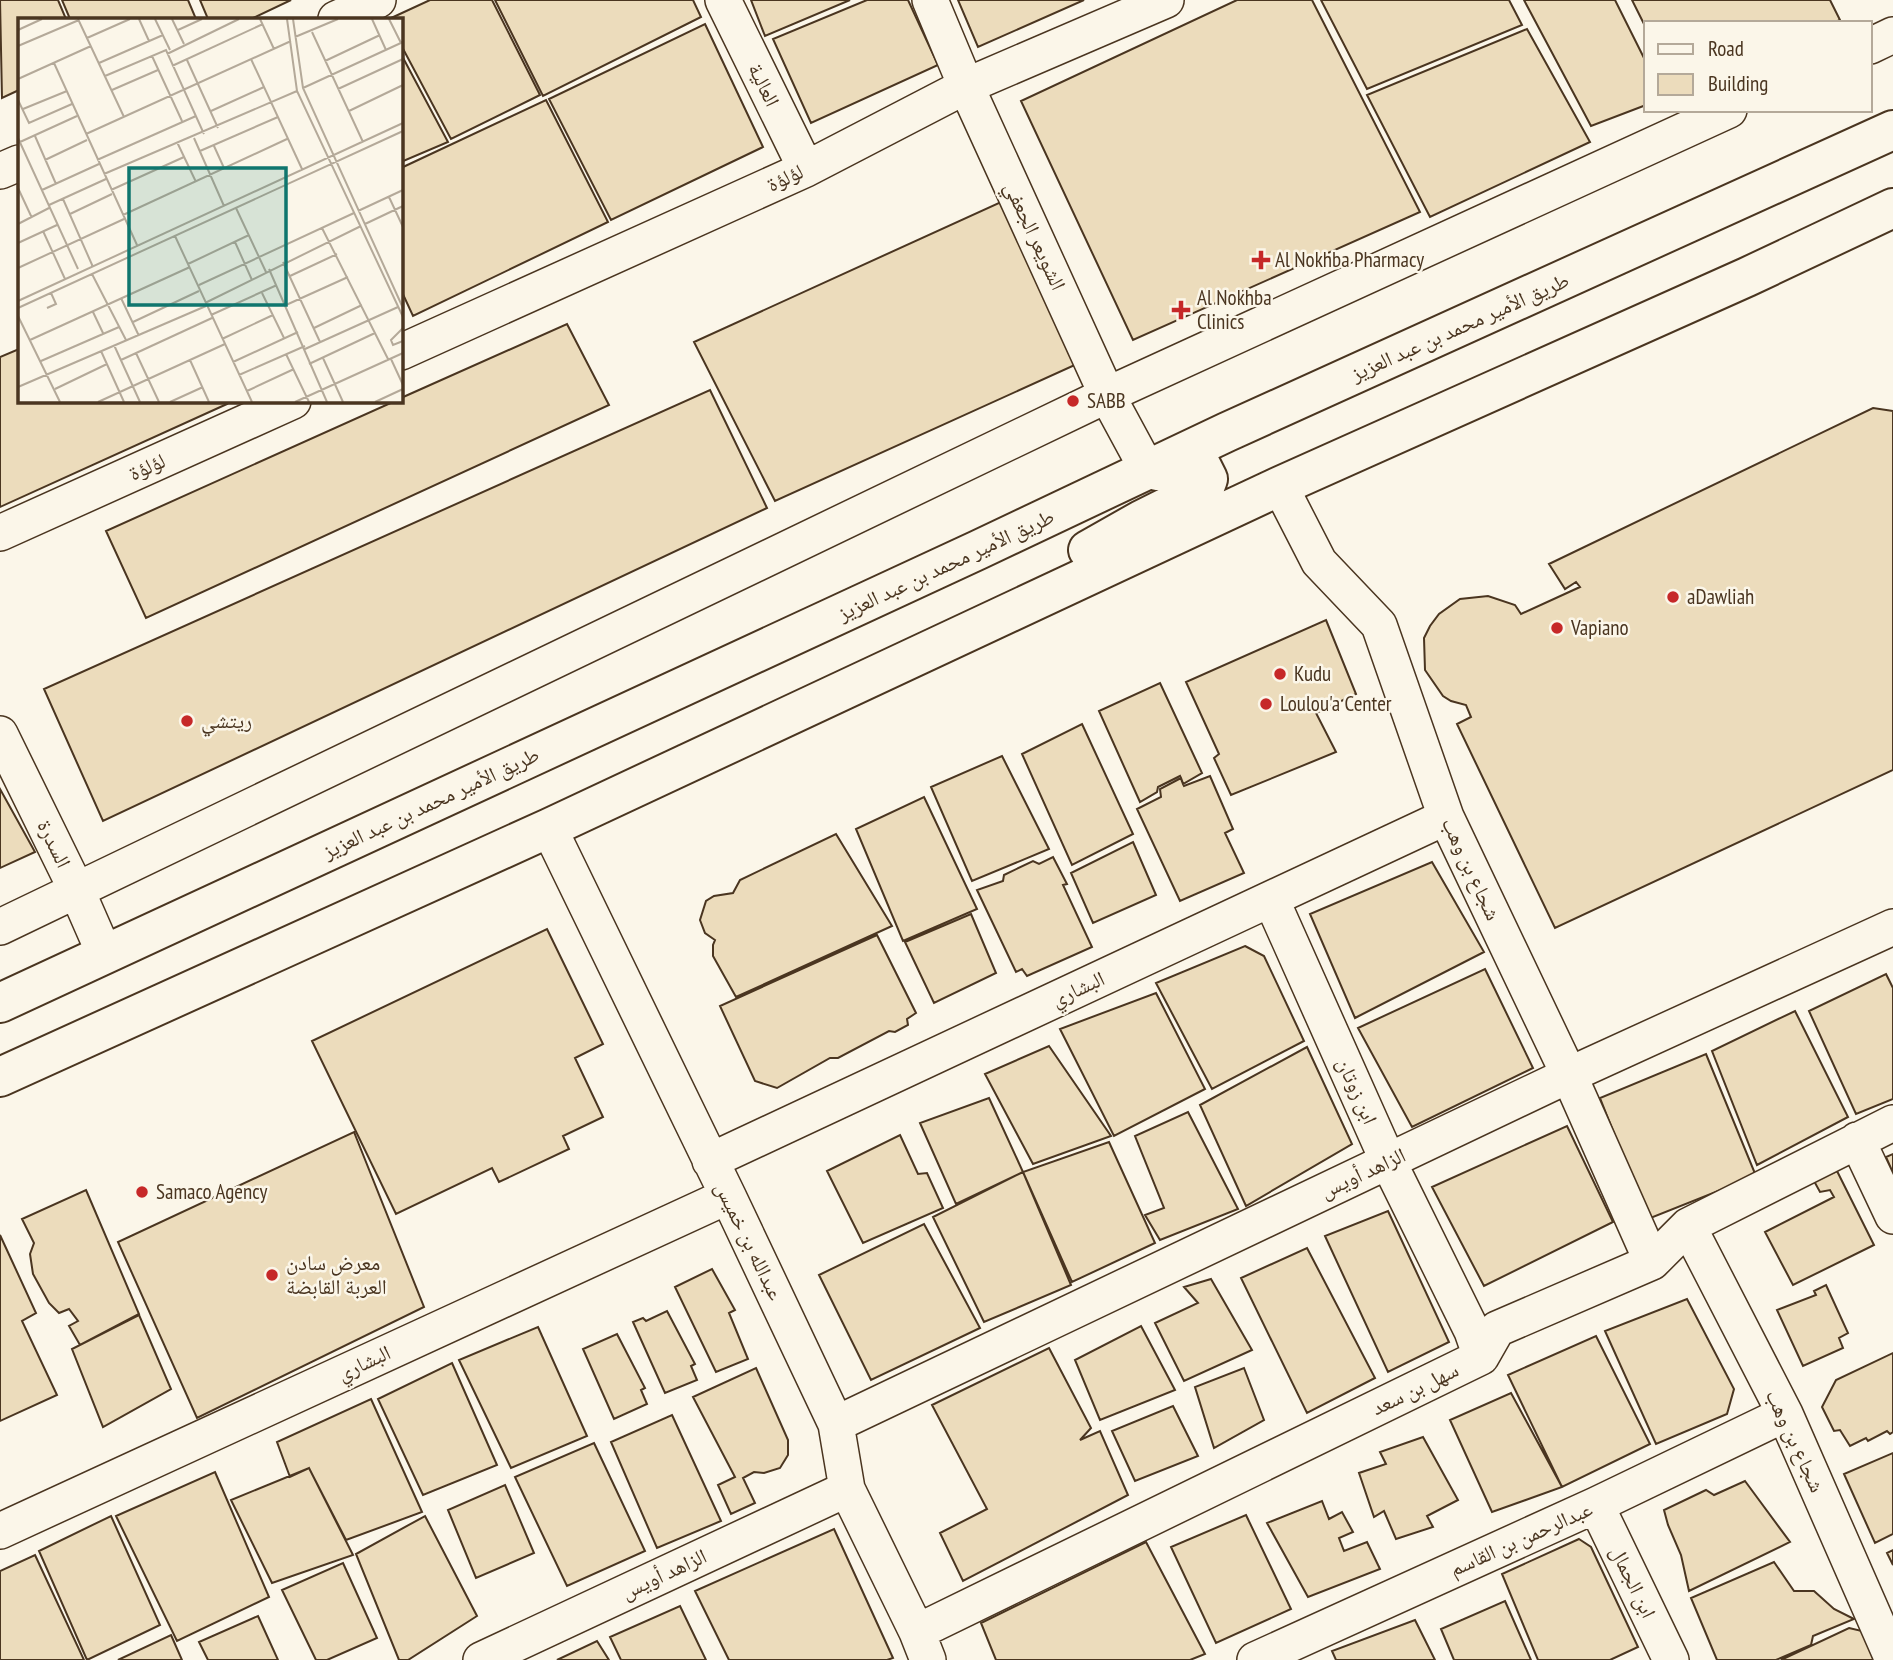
<svg xmlns="http://www.w3.org/2000/svg" width="1893" height="1660" viewBox="0 0 1893 1660" font-family="'PT Sans Narrow','Noto Naskh Arabic',sans-serif">
  <style>
    .building { fill: #ecdcbc; stroke: #4a3520; stroke-width: 2 }
    .lines { fill: none; stroke-linecap: round; stroke-linejoin: round }
    .minor-casing { stroke: #4a3520; stroke-width: 38 }
    .major-casing { stroke: #4a3520; stroke-width: 42 }
    .minor { stroke: #fbf6e9; stroke-width: 35 }
    .major { stroke: #fbf6e9; stroke-width: 38 }
    .poi-dot { fill: #c62828; stroke: #fbf6e9; stroke-width: 2.5 }
    .labels { text-anchor: middle; stroke-width: 5; stroke-linejoin: round; paint-order: stroke }
    .street-label { font-size: 21px; fill: #4a3520; stroke: #fbf6e9 }
    .poi-label { font-size: 21px; fill: #4a3520; stroke: #fbf6e9; text-anchor: start }
    .inset-road { fill: none; stroke: #b4a999; stroke-width: 2 }
    .view { fill: #0f766e; fill-opacity: 0.15; stroke: #0f766e; stroke-width: 3.5 }
    .inset-edge { fill: none; stroke: #4a3520; stroke-width: 3.5 }
  </style>
  <rect width="100%" height="100%" fill="#fbf6e9"/>
  <path class="building" d="M0 0H58L66 19H19V90L2 98Z
    M62 0H188L196 19H70Z
    M200 0H291L251 19H208Z
    M430 0H492L540 95 451 139 401 45V19H389Z
    M495 0H693L701 17 543 96Z
    M751 0H850L765 36Z
    M867 0H908L938 65 811 123 773 39Z
    M958 0H1084L978 47Z
    M1237 0H1312L1420 212 1133 340 1021 101Z
    M1321 0H1509L1522 25 1367 89Z
    M1524 0H1615L1646 62V105L1591 126Z
    M1632 0H1830L1840 20 1833 23H1646V28Z
    M705 24 763 147 611 220 549 99Z
    M1527 29 1590 142 1430 217 1367 95Z
    M401 54 448 142 401 162Z
    M546 100 608 222 413 316 401 290V168Z
    M1001 202 1077 364 775 501 694 342Z
    M567 324 609 405 146 618 106 531 395 401H401V398Z
    M19 349V401H225L227 404 0 507V357Z
    M710 390 767 508 103 821 44 689Z
    M1873 408 1893 411V770L1555 928 1457 724 1471 717 1466 705 1451 701 1443 696 1425 670 1424 638 1430 626 1439 614 1460 599 1488 596 1515 605 1521 614 1580 587 1576 582 1565 589 1549 564Z
    M1326 620 1356 694 1316 713 1336 752 1231 795 1214 758 1219 754 1186 682Z
    M1160 683 1202 773 1183 784 1180 776 1158 787 1157 792 1140 802 1099 711Z
    M1082 724 1133 834 1072 865 1022 754Z
    M1002 756 1049 849 972 881 931 787Z
    M1210 776 1233 829 1225 833 1244 873 1180 901 1137 809 1161 797 1160 789 1181 778 1184 786Z
    M0 789 35 852 0 868Z
    M924 797 977 909 903 941 856 829Z
    M836 834 892 926 736 997 713 956V945L715 940 705 933 700 920 706 901 714 896 733 893 740 880Z
    M1133 842 1156 895 1093 923 1071 873Z
    M1053 857 1067 884 1063 885 1092 947 1027 976 1022 969 1016 972 977 890 1003 881 1004 875 1033 861 1039 864Z
    M1432 862 1484 952 1355 1018 1310 914Z
    M971 914 996 973 934 1003 905 942Z
    M547 929 603 1044 575 1058 603 1117 563 1136 569 1149 499 1182 492 1168 396 1214 312 1041Z
    M877 935 916 1013 907 1019 908 1025 895 1032 889 1031 838 1058H830L777 1088 755 1081 720 1006Z
    M1245 946 1264 956 1304 1041 1212 1089 1156 983Z
    M1485 969 1533 1068 1412 1127 1358 1028Z
    M1886 974 1893 988V1099L1856 1114 1809 1011Z
    M1156 993 1205 1089 1114 1136 1060 1029Z
    M1795 1011 1848 1117 1757 1165 1712 1051Z
    M1049 1046 1111 1136 1033 1164 985 1074Z
    M1307 1047 1352 1144 1246 1206 1200 1105Z
    M1706 1054 1756 1176 1648 1219 1600 1098Z
    M989 1098 1023 1172 956 1204 920 1123Z
    M1188 1112 1238 1209 1160 1240 1145 1215 1164 1208 1135 1136Z
    M1567 1126 1613 1222 1484 1286 1432 1187Z
    M354 1132 424 1307 197 1418 118 1242Z
    M900 1135 918 1174 927 1173 943 1208 863 1243 827 1171Z
    M1109 1142 1155 1243 1072 1282 1023 1172Z
    M1893 1154V1173L1886 1157Z
    M1837 1171 1874 1245 1793 1285 1765 1232 1834 1197 1830 1190 1820 1192 1814 1181Z
    M1023 1172 1071 1285 984 1322 933 1217Z
    M86 1190 139 1314 80 1345 69 1326 78 1321 69 1309 59 1313 49 1303 33 1274 30 1254 34 1243 22 1219Z
    M1388 1211 1449 1342 1388 1372 1325 1236Z
    M924 1224 980 1328 871 1380 819 1275Z
    M0 1235 36 1313 22 1321 57 1395 0 1421Z
    M1307 1248 1375 1378 1307 1413 1241 1278Z
    M712 1269 735 1310 729 1313 748 1359 716 1372 675 1287Z
    M1211 1279 1252 1350 1184 1381 1155 1323 1198 1303 1184 1287Z
    M1826 1285 1848 1333 1839 1338 1843 1348 1803 1366 1777 1310 1816 1295 1814 1291Z
    M1687 1299 1734 1389 1727 1414 1656 1444 1605 1331Z
    M667 1311 695 1364 691 1366 697 1380 665 1393 633 1322 643 1318 646 1321Z
    M139 1315 171 1389 103 1427 72 1349Z
    M1141 1326 1175 1390 1100 1420 1075 1360Z
    M538 1327 587 1436 511 1468 459 1360Z
    M617 1334 645 1388 641 1390 647 1404 614 1419 583 1349Z
    M1596 1336 1650 1444 1562 1487 1508 1375Z
    M1049 1348 1091 1428 1080 1440 1100 1431 1128 1495 963 1581 940 1533 987 1509 932 1405Z
    M1893 1353V1432L1890 1434 1887 1431 1868 1441 1866 1438 1850 1446 1840 1430 1834 1431 1822 1407 1836 1380Z
    M452 1363 497 1465 423 1495 378 1399Z
    M756 1368 788 1440V1455L780 1468 764 1473 754 1472 743 1478 755 1503 731 1514 718 1485 735 1477 693 1397Z
    M1244 1368 1264 1420 1214 1448 1195 1387Z
    M1511 1393 1562 1487 1492 1512 1450 1420Z
    M371 1399 422 1512 346 1540 309 1468 290 1477 277 1442Z
    M1173 1406 1198 1456 1135 1481 1112 1431Z
    M672 1415 721 1521 657 1548 611 1442Z
    M1423 1437 1458 1500 1427 1516 1433 1527 1396 1539 1384 1511 1374 1517 1359 1473 1386 1464 1380 1452Z
    M594 1443 645 1551 567 1586 515 1477Z
    M1893 1453V1534L1875 1543 1844 1474Z
    M309 1468 353 1555 272 1583 231 1500Z
    M215 1472 269 1597 177 1641 116 1516Z
    M1745 1481 1790 1542 1689 1591 1681 1555 1668 1525 1664 1510 1706 1490 1714 1495Z
    M505 1485 534 1553 476 1578 448 1510Z
    M1322 1501 1329 1519 1342 1512 1353 1532 1339 1538 1344 1551 1367 1542 1380 1569 1308 1597 1267 1523Z
    M1246 1515 1291 1609 1216 1643 1171 1547Z
    M111 1516 160 1625 87 1660 39 1551Z
    M425 1516 477 1616 408 1660H399L356 1554Z
    M834 1529 893 1658 887 1660H729L695 1591Z
    M1579 1539 1591 1547 1638 1647 1610 1660H1538L1502 1574Z
    M1146 1542 1205 1654 1190 1660H996L981 1623Z
    M1893 1550V1565L1887 1553Z
    M35 1555 84 1660H0V1571Z
    M1774 1562 1794 1591H1814L1834 1609 1854 1619 1813 1636 1811 1645 1776 1660H1717L1691 1598Z
    M343 1563 377 1638 327 1660H316L282 1590Z
    M1505 1601 1531 1660H1454L1441 1629Z
    M680 1606 706 1660H621L610 1637Z
    M258 1616 278 1660H208L199 1642Z
    M1415 1620 1435 1660H1336L1332 1651Z
    M1849 1628 1862 1631 1874 1660H1781Z
    M171 1635 182 1660H118Z
    M597 1641 609 1660H557Z"/>
  <g class="lines">
    <defs>
      <path id="minor" d="M723 0 806 169
        M930 0 966 86 1107 395 1147 469
        M336 19 378 0
        M1870 46 1893 35
        M0 171 19 163
        M401 352 806 169 966 86 1166 0
        M1280 486 1319 562 1379 625 1446 817 1569 1075 1652 1262
        M0 533 293 401
        M0 734 77 891 105 955
        M549 828 728 1196 836 1424 847 1489 917 1632 928 1660
        M1271 899 1388 1161 1472 1331 1481 1357
        M0 927 1107 395 1729 110
        M1857 1140 1893 1216
        M710 1161 1446 817
        M1688 1226 1785 1414 1893 1660
        M836 1424 1569 1075 1893 927
        M1596 1505 1671 1660
        M0 1531 728 1196
        M917 1632 1481 1357 1497 1329 1652 1262 1688 1226 1893 1123
        M481 1660 847 1489
        M1255 1660 1596 1505 1785 1414"/>
      <path id="major" d="M1088 550 1141 520 1199 491 1205 487 1208 479 1202 467C1188 461 1172 472 1157 471
        M0 1003 978 550 1227 432 1893 130
        M0 1077 549 828 1280 486 1747 277 1893 208"/>
    </defs>
    <use href="#minor" class="minor-casing"/>
    <use href="#major" class="major-casing"/>
    <use href="#minor" class="minor"/>
    <use href="#major" class="major"/>
  </g>
  <g class="poi-dot">
    <path d="M1257.5 249.5h7v7h7v7h-7v7h-7v-7h-7v-7h7z"/>
    <path d="M1177.5 299.5h7v7h7v7h-7v7h-7v-7h-7v-7h7z"/>
    <circle cx="1073" cy="401" r="7"/>
    <circle cx="1673" cy="597" r="7"/>
    <circle cx="1557" cy="628" r="7"/>
    <circle cx="1280" cy="674" r="7"/>
    <circle cx="1266" cy="704" r="7"/>
    <circle cx="187" cy="721" r="7"/>
    <circle cx="142" cy="1192" r="7"/>
    <circle cx="272" cy="1275" r="7"/>
  </g>
  <g class="labels">
    <g class="street-label">
      <text transform="translate(764 85) rotate(64)" y="7">العالية</text>
      <text transform="translate(785 178) rotate(-25)" y="7">لؤلؤة</text>
      <text transform="translate(1035 236) rotate(65)" y="7">الشويعر الجعفي</text>
      <text transform="translate(1460 327) rotate(-24)" y="7">طريق الأمير محمد بن عبد العزيز</text>
      <text transform="translate(147 467) rotate(-24)" y="7">لؤلؤة</text>
      <text transform="translate(946 565) rotate(-25)" y="7">طريق الأمير محمد بن عبد العزيز</text>
      <text transform="translate(431 803) rotate(-25)" y="7">طريق الأمير محمد بن عبد العزيز</text>
      <text transform="translate(54 844) rotate(64)" y="7">السدرة</text>
      <text transform="translate(1471 869) rotate(65)" y="7">شجاع بن وهب</text>
      <text transform="translate(1078 989) rotate(-25)" y="7">البشاري</text>
      <text transform="translate(1357 1091) rotate(66)" y="7">ابن زوتان</text>
      <text transform="translate(1363 1173) rotate(-25)" y="7">الزاهد أويس</text>
      <text transform="translate(749 1241) rotate(64)" y="7">عبدالله بن خميس</text>
      <text transform="translate(364 1363) rotate(-25)" y="7">البشاري</text>
      <text transform="translate(1415 1389) rotate(-26)" y="7">سهل بن سعد</text>
      <text transform="translate(1795 1441) rotate(65)" y="7">شجاع بن وهب</text>
      <text transform="translate(1521 1539) rotate(-24)" y="7">عبدالرحمن بن القاسم</text>
      <text transform="translate(664 1574) rotate(-25)" y="7">الزاهد أويس</text>
      <text transform="translate(1633 1582) rotate(64)" y="7">ابن الجمال</text>
    </g>
    <g class="poi-label">
      <text x="1275" y="267">Al Nokhba Pharmacy</text>
      <text x="1197" y="305">Al Nokhba<tspan x="1197" dy="24">Clinics</tspan></text>
      <text x="1087" y="408">SABB</text>
      <text x="1687" y="604">aDawliah</text>
      <text x="1571" y="635">Vapiano</text>
      <text x="1294" y="681">Kudu</text>
      <text x="1280" y="711">Loulou'a Center</text>
      <text x="201" y="728">ريتشي</text>
      <text x="156" y="1199">Samaco Agency</text>
      <text x="286" y="1270">معرض سادن<tspan x="286" dy="24">العربة القابضة</tspan></text>
    </g>
  </g>
  <g transform="translate(18 18)">
    <rect width="385" height="385" fill="#fbf6e9"/>
    <path class="inset-road" d="M60 1 106 99M121 1 131 23M137 1 152 32M154 1 166 26M242 1 256 31M269 1 279 73 385 299M275 1 285 70 385 290M354 1 368 32M371 1 383 25M0 12 24 1M160 12 184 1M294 14 345 124M277 19 320 1M69 20 112 1M0 28 61 2M149 36 221 1M134 38 164 103M233 41 284 151M169 42 200 110M307 43 362 17M36 45 119 227M81 45 145 17M154 48 245 6M87 58 148 32 186 116M0 61 73 28M285 70 385 24M320 71 385 41M94 72 140 52M0 82 11 105 54 86M5 91 49 73M193 93 246 69M331 93 385 67M68 116 273 23M17 118 38 166M0 120 60 251M176 120 206 188M2 124 59 98M159 124 178 164M196 128 206 150M182 133 260 99M27 142 69 122M79 142 178 98M86 156 279 73M0 170 14 200M24 172 81 146M93 172 166 139M371 179 385 209M45 181 75 249M31 187 88 161M218 190 248 254M340 193 385 172M52 196 94 176M105 197 269 121M0 206 31 190M347 206 385 188M304 210 370 341M25 213 47 261M157 218 234 384M217 224 234 262M0 225 39 207M265 244 302 324M170 246 231 217M0 250 106 201M251 251 309 384M74 256 108 322M272 258 319 236M181 267 336 195M244 275 266 320M103 280 121 318M0 283 385 105M187 285 343 208M268 287 330 259M0 290 385 113M29 290 38 286 33 275M75 294 85 315M193 297 259 267M0 298 42 384M115 304 181 273M296 310 344 287M385 310 373 322 375 327 385 323M204 321 255 297M12 322 172 249M96 327 122 384M287 331 380 289M83 333 106 384M118 335 141 384M268 336 291 384M305 340 325 384M373 341 385 367M103 342 194 300M172 342 191 384M23 343 101 309M215 344 280 314M291 346 357 315M221 357 287 328M0 369 188 288M37 371 89 346M229 373 276 351M80 384 207 326M152 384 185 369M277 384 385 335M357 384 385 371"/>
    <path class="view" d="M111 150H268V287H111Z"/>
    <rect width="385" height="385" class="inset-edge"/>
  </g>
  <rect x="1644" y="21" width="228" height="91" fill="#fbf6e9" stroke="#b4a999" stroke-width="2"/>
  <rect x="1658" y="44" width="35" height="10" fill="#fbf6e9" stroke="#b4a999" stroke-width="2"/>
  <text x="1708" y="56" font-size="21" fill="#4a3520">Road</text>
  <rect x="1658" y="74" width="35" height="21" fill="#ecdcbc" stroke="#b4a999" stroke-width="2"/>
  <text x="1708" y="91" font-size="21" fill="#4a3520">Building</text>
</svg>
